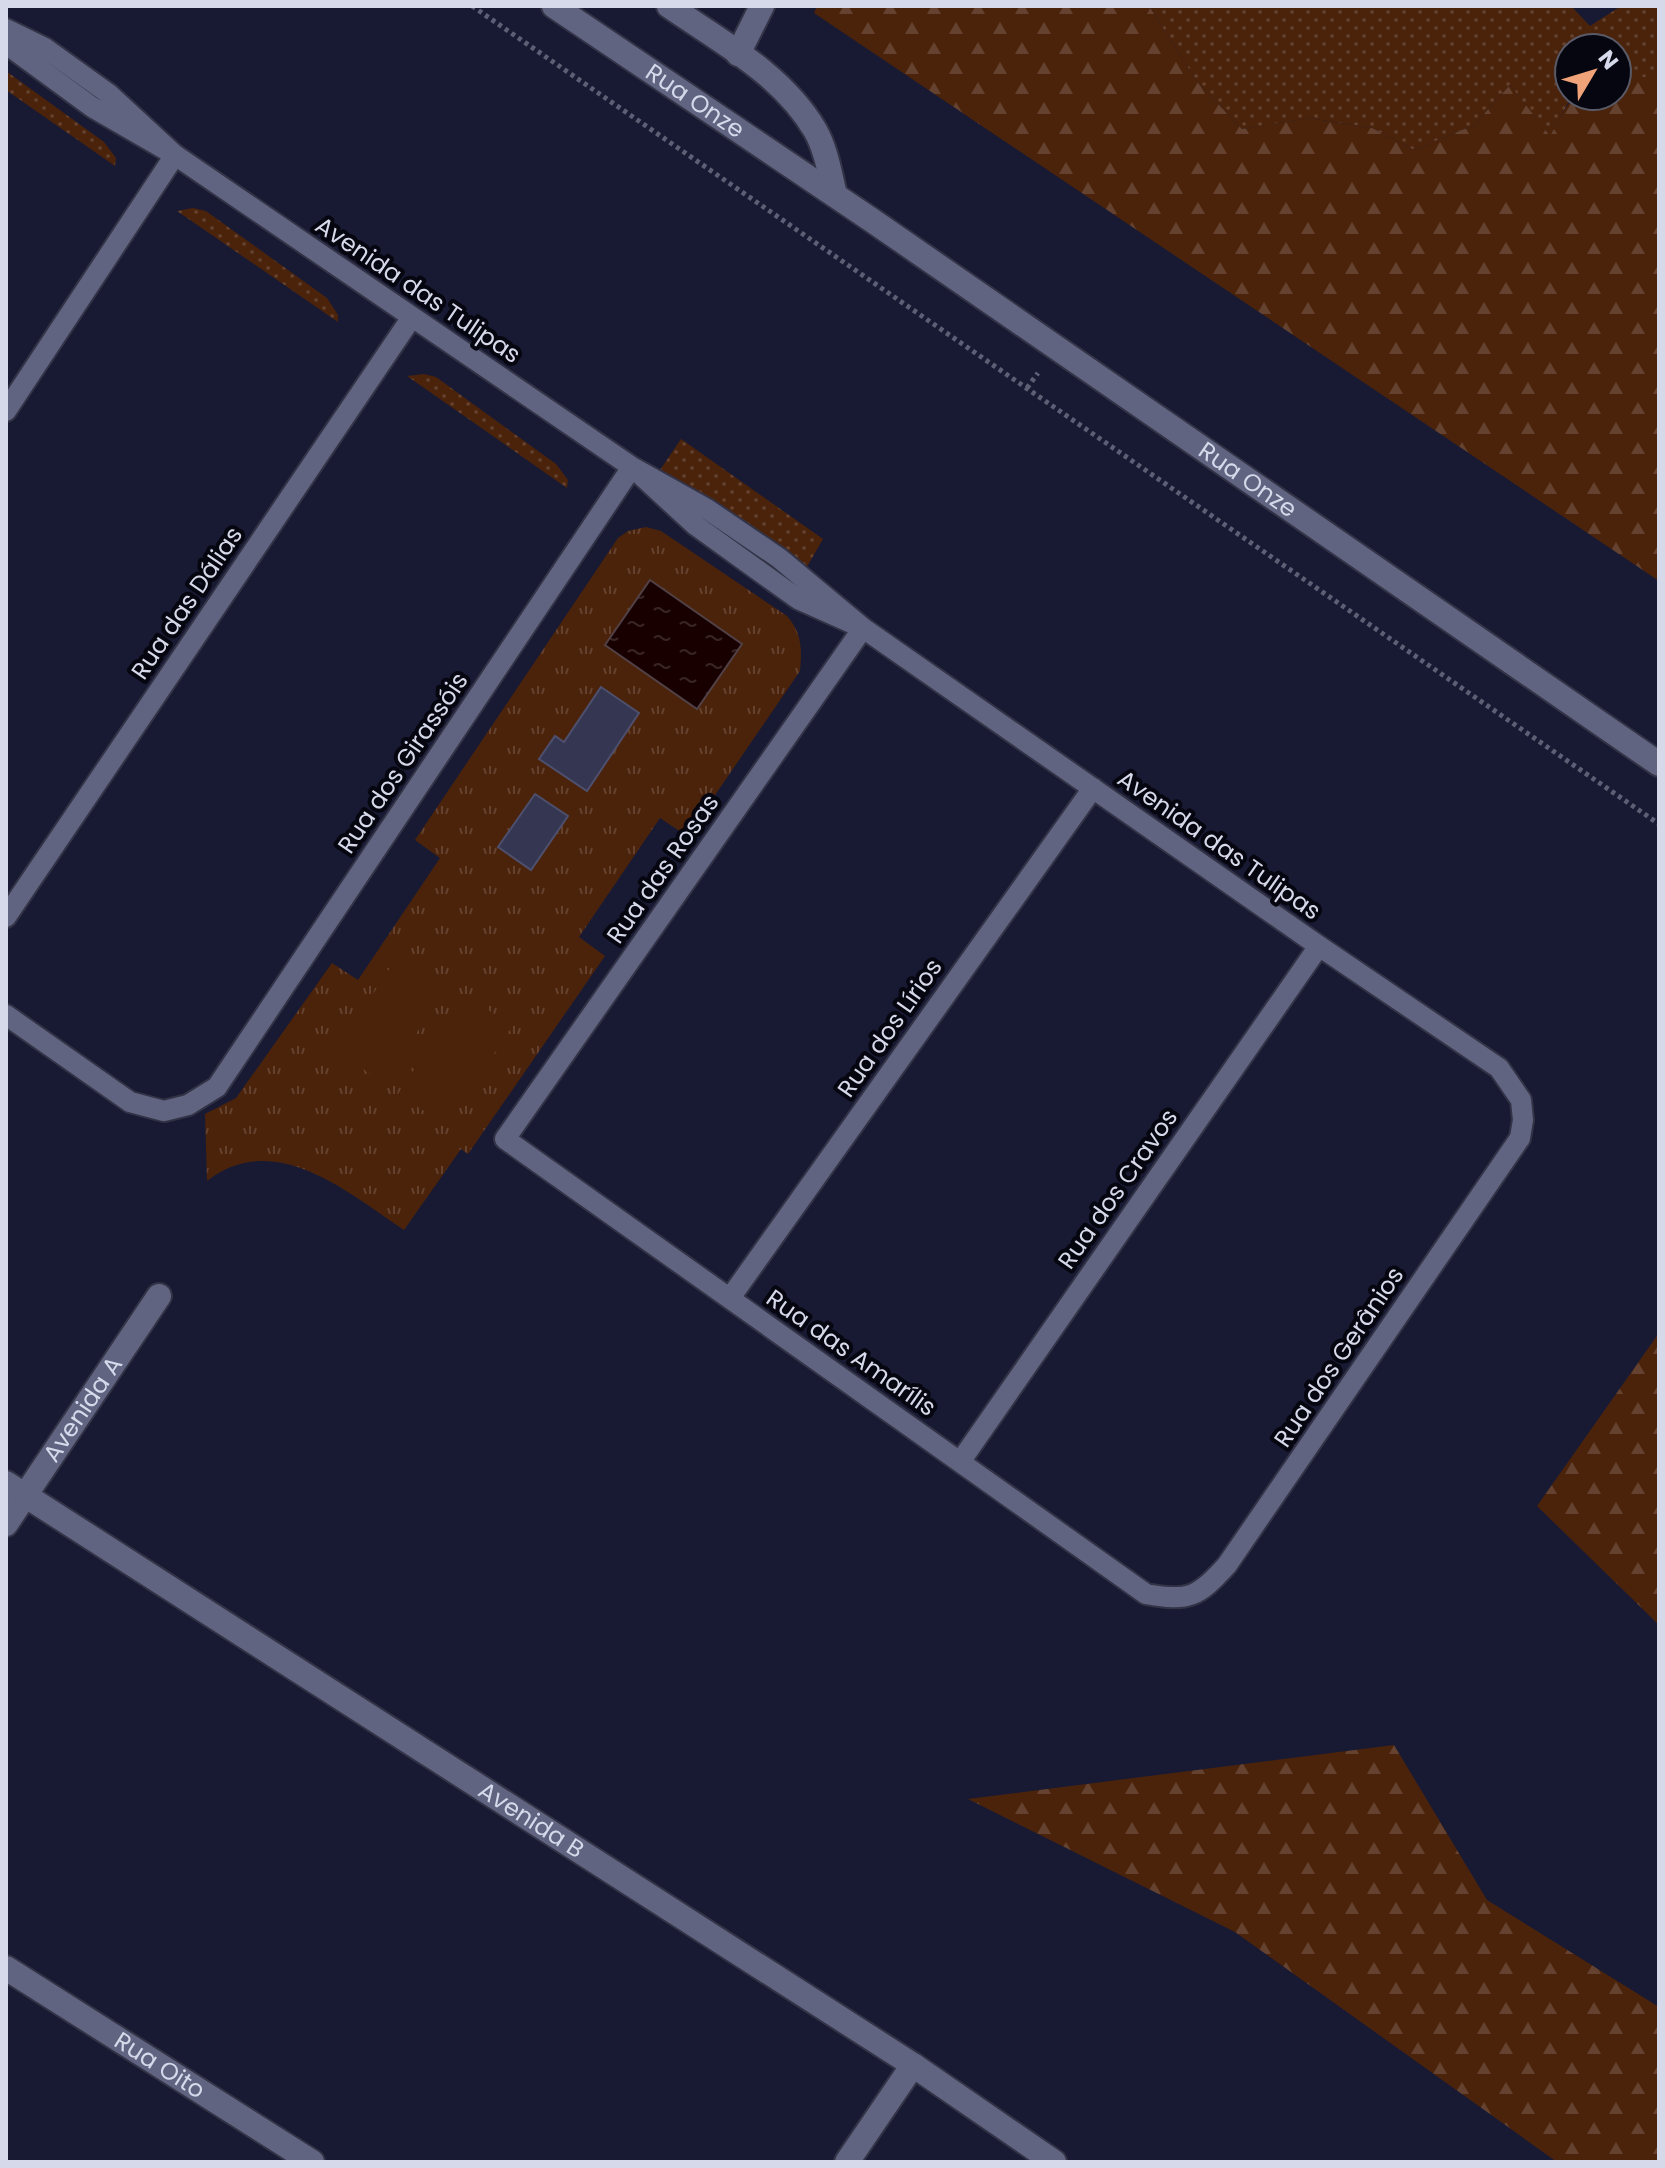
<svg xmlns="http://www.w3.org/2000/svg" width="1665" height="2168" viewBox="0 0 1665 2168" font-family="Poppins,sans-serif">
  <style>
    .grass { fill: url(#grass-dots) }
    .forest { fill: url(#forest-firs) }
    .park { fill: url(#park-tufts) }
    .garden { fill: #4b230b }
    .water { fill: url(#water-ripples); stroke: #514146; stroke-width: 2 }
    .building { fill: #353752; stroke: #4d4f6c; stroke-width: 2 }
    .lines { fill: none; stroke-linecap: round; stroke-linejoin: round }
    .lane-casing { stroke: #333347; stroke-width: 24 }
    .street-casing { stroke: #333347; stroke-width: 28 }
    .path { stroke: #5d5f75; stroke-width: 5; stroke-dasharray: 4 4; stroke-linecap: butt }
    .lane { stroke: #616481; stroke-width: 20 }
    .street { stroke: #616481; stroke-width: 24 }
    .labels { text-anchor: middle; stroke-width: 8; stroke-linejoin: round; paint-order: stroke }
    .street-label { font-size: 24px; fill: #d6d9ea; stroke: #060610 }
  </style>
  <defs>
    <pattern id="grass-dots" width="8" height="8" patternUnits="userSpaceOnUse" patternTransform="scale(2)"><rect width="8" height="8" fill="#4b230b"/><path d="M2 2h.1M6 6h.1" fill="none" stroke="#64422f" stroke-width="1.8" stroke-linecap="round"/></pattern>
    <pattern id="forest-firs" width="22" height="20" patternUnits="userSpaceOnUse" patternTransform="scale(2)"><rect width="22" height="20" fill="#4b230b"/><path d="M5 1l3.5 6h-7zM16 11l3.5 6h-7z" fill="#64422f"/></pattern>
    <pattern id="park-tufts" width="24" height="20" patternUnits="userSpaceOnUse" patternTransform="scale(2)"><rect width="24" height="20" fill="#4b230b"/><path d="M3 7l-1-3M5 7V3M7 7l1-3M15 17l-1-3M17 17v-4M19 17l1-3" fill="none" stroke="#64422f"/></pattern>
    <pattern id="water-ripples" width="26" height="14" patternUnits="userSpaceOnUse" patternTransform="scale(2)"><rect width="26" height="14" fill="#180000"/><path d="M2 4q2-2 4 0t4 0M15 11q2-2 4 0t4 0" fill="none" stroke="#392525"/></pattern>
  </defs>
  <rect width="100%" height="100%" fill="#181932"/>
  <path class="grass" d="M1149 6H1571L1590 26 1621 6H1659V77H1617V48H1569V96H1575L1569 101 1550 137 1510 85 1474 125 1414 150 1372 128 1310 118 1242 129 1198 83Z
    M6 71 104 142 116 158 115 166 6 90Z
    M193 208 206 211 327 298 338 315V322L177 211Z
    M424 374 436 377 556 464 568 480 567 488 407 376Z
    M681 439 823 539 804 572 658 473Z"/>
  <path class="forest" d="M817 6H1149L1198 83 1242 129 1309 118 1372 128 1414 150 1474 125 1510 85 1550 136C1576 92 1564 96 1617 96V77H1659V581L814 13Z
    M1659 1333V1625L1537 1506Z
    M1394 1745 1487 1900 1659 2007V2162H1557L1235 1932 968 1799Z"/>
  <path class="park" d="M646 527 661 531 787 616C802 633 802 649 800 671L687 836 660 818 579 937 605 956 468 1154 461 1149 404 1230C348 1193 275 1128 207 1181L205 1114 236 1098 332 963 358 980 440 858 415 840 618 538 628 531Z"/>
  <path class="garden" d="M401 951 449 983 384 1083 336 1051Z
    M464 994 512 1026 447 1126 398 1094Z"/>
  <path class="water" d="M650 580 742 644 697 709 605 645Z"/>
  <path class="building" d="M601 687 639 713 587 791 539 759 555 736 564 742Z
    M535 794 568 816 531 870 498 847Z"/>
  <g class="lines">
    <defs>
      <path id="lane" d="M6 29 45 48 109 94 175 155 92 107 6 44
        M6 411 175 155 632 467 707 509 779 558 863 628 798 599 695 525 632 467
        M863 628 1319 946 1499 1068 1521 1100 1523 1120 1520 1138 1227 1565C1198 1597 1189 1602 1146 1594L505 1139Z
        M6 917 412 317
        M6 1015 130 1102 164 1111 188 1105 217 1087 632 467
        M730 1298 1093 788
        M960 1462 1319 946"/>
      <g id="street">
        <path id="s1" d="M554 6 873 221 1659 764"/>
        <path d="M669 6C721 42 782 74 815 130 826 149 830 174 835 195"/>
        <path d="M738 54 762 6"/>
        <path id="s2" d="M6 1483 913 2065 1054 2162"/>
        <path id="s3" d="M6 1524 159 1296"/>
        <path id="s4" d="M6 1968 312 2162"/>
        <path d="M847 2162 913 2065"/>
      </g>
    </defs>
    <use href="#lane" class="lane-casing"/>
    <use href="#street" class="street-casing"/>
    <path class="path" d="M472 6 1659 824
      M1027 388 1038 373"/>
    <use href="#lane" class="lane"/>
    <use href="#street" class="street"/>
  </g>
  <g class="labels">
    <g class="street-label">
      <text dy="8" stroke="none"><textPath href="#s1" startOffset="170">Rua Onze</textPath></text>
      <text transform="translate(418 290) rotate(34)" y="8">Avenida das Tulipas</text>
      <text dy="8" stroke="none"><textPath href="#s1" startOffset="840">Rua Onze</textPath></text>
      <text transform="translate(187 603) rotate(-56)" y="8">Rua das Dálias</text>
      <text transform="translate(403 763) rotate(-56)" y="8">Rua dos Girassóis</text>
      <text transform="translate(1219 845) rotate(35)" y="8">Avenida das Tulipas</text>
      <text transform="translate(663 869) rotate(-55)" y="8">Rua das Rosas</text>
      <text transform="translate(890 1028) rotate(-55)" y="8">Rua dos Lírios</text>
      <text transform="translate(1118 1189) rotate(-55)" y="8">Rua dos Cravos</text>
      <text transform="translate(851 1353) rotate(35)" y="8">Rua das Amarílis</text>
      <text transform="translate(1339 1357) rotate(-56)" y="8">Rua dos Gerânios</text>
      <text dy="8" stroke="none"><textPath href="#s3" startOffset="138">Avenida A</textPath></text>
      <text dy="8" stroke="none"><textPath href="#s2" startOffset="624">Avenida B</textPath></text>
      <text dy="8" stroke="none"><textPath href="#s4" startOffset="182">Rua Oito</textPath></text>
    </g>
  </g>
  <rect width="1665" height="2168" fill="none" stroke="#d6d9ea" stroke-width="16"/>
  <g transform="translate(1593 72) rotate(52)"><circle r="38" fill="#060610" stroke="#595a67" stroke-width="2"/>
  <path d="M0-6L14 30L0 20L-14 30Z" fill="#f0a279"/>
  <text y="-12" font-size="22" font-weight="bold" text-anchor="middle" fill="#d6d9ea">N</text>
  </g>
</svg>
